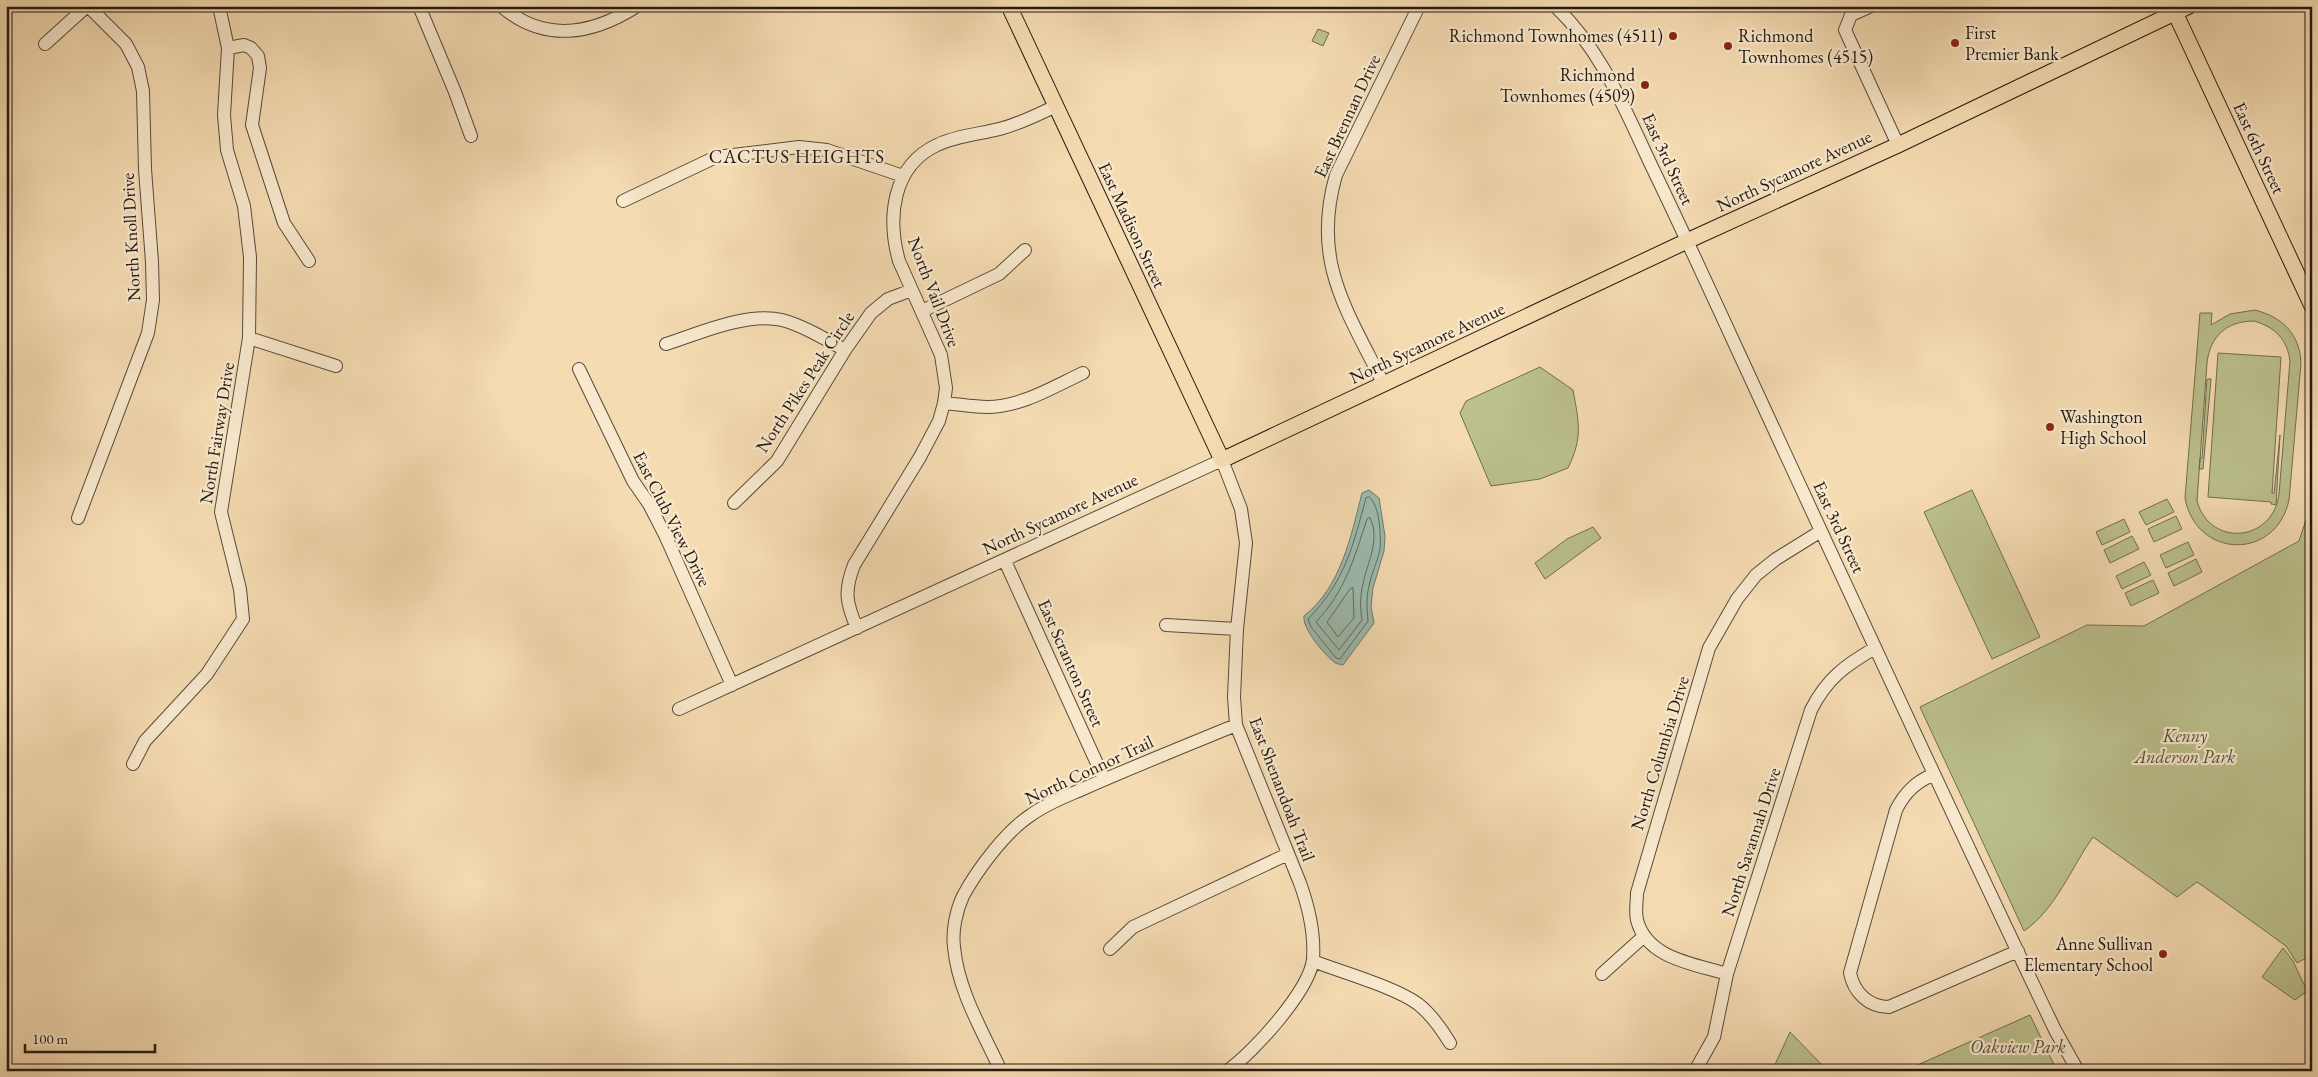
<svg xmlns="http://www.w3.org/2000/svg" width="2318" height="1077" viewBox="0 0 2318 1077" font-family="'EB Garamond',serif">
  <style>
    .green { fill: #bbc08d; stroke: #706d50; fill-rule: evenodd }
    .water { fill: #9cbbae; stroke: #6c7b70 }
    .lines { fill: none; stroke-linecap: round; stroke-linejoin: round }
    .shore { stroke: #606a60; stroke-width: 1 }
    .minor-casing { stroke: #584a3a; stroke-width: 14 }
    .major-casing { stroke: #241a12; stroke-width: 17 }
    .minor { stroke: #f8e8cd; stroke-width: 12 }
    .major { stroke: #f5dbb2; stroke-width: 15 }
    .poi-dot { fill: #8f2418; stroke: #f8e8cd; stroke-width: 2 }
    .labels { text-anchor: middle; stroke-width: 4.5; stroke-linejoin: round; paint-order: stroke }
    .poi-label { font-size: 18px; fill: #241a12; stroke: #f8e8cd; text-anchor: start }
    .street-label { font-size: 18px; fill: #241a12; stroke: #f8e8cd }
    .park-label { font-size: 18px; font-style: italic; fill: #514c37; stroke: #f8e8cd }
    .neighbourhood-label { font-size: 19px; letter-spacing: 1px; fill: #241a12; stroke: #f8e8cd }
  </style>
  <rect width="100%" height="100%" fill="#f5dbb2"/>
  <filter id="stains"><feTurbulence type="fractalNoise" baseFrequency=".004" numOctaves="4"/><feColorMatrix values="0 0 0 0 .2 0 0 0 0 .09 0 0 0 0 .02 0 0 0 .5 -.17"/></filter>
  <radialGradient id="worn" r=".72"><stop offset=".6" stop-color="#630" stop-opacity="0"/><stop offset="1" stop-color="#630" stop-opacity=".3"/></radialGradient>
  <path class="green" d="M1318 29 1329 33 1323 46 1312 41Z
    M2255 310C2282 317 2300 334 2301 363L2289 500C2276 561 2196 559 2185 498L2200 313H2212L2211 325 2230 314ZM2254 321C2275 327 2287 339 2290 361L2279 494C2273 542 2210 548 2197 501L2207 363C2210 336 2227 321 2254 321Z
    M2218 353 2281 357 2272 493H2274L2280 435 2276 505 2271 504V502L2208 497Z
    M1540 367 1573 390C1579 423 1583 437 1568 468L1540 479 1491 486 1460 413 1466 401Z
    M2207 379H2211L2203 469H2199L2200 458H2202Z
    M1972 490 2040 637 1992 659 1924 512Z
    M2167 499 2174 512 2146 525 2139 512Z
    M2312 502V955L2297 963 2286 946 2203 886 2197 882 2177 897 2093 837C2071 868 2056 909 2024 931L1920 707 2087 625 2144 626 2299 541Z
    M2176 516 2182 529 2154 542 2148 529Z
    M2124 519 2130 532 2102 545 2096 532Z
    M1593 527 1601 538 1545 579 1535 563 1567 539Z
    M2132 536 2139 549 2110 563 2104 550Z
    M2188 542 2194 555 2166 568 2160 555Z
    M2196 559 2202 572 2174 586 2168 573Z
    M2144 562 2151 575 2122 589 2116 576Z
    M2153 580 2159 593 2131 606 2125 593Z
    M2283 948 2293 961 2307 991 2295 1000 2262 977Z
    M2030 1015 2057 1071H1904Z
    M1790 1032 1826 1069 1833 1071H1772Z"/>
  <path class="water" d="M1369 490 1379 498 1385 536 1384 551 1373 588 1371 607 1374 623 1343 665C1340 664 1335 664 1333 661 1323 653 1302 628 1304 616 1341 587 1351 536 1362 493Z"/>
  <g class="lines">
    <path class="shore" d="M1369 497C1380 505 1381 535 1380 549 1378 561 1371 574 1369 586 1366 598 1367 609 1368 621L1340 659 1336 658 1311 627 1308 619C1345 581 1352 549 1366 498Z
      M1370 518C1381 539 1367 563 1363 584 1360 596 1360 608 1362 620L1339 650 1316 622C1345 591 1354 559 1367 519Z
      M1353 588 1354 618 1338 637 1327 622 1350 589Z"/>
    <defs>
      <path id="minor" d="M419 6 455 92 471 136
        M501 6C544 43 592 35 637 6
        M1555 6C1603 52 1624 108 1652 167 1681 227 1709 288 1737 349 1842 577 1947 804 2055 1030L2078 1071
        M1871 6 1851 15 1845 30 1898 145
        M45 44 87 6
        M228 48 244 45 251 48 258 56 260 68 252 125 284 223 309 261
        M623 201 716 157 799 147 827 150 903 176
        M922 311 999 274 1025 250
        M249 338 336 366
        M666 344C700 333 747 312 782 320 804 326 825 339 845 350
        M579 369 633 481 649 504 665 535 732 685
        M1384 385C1347 310 1311 262 1336 175L1419 6
        M944 403C958 404 973 407 987 407 1021 407 1053 387 1083 373
        M734 503 777 461 845 350 871 313 888 299 912 290
        M78 518 148 333 153 300 152 262 145 169 143 91 138 67 126 44 88 6
        M1005 561 1104 779
        M1166 625 1237 629
        M857 628C846 603 844 591 854 565L920 457 939 421 944 403 946 388 941 355 899 261C887 218 892 166 937 145 957 135 982 134 1003 128 1021 123 1039 114 1056 106
        M679 709 1222 460 1241 509 1246 543 1237 629 1234 697 1236 725 1300 883C1309 908 1315 932 1313 959 1310 990 1253 1053 1227 1071
        M133 764 145 741 207 674 243 619 240 589 221 512 249 338 250 257 244 206 227 150 224 115 228 48 219 6
        M1934 774C1916 782 1905 792 1896 810L1850 973C1854 993 1869 1007 1889 1007L2018 951
        M1110 949 1133 927 1288 854
        M1313 961C1341 972 1395 987 1418 1004 1432 1015 1441 1028 1450 1043
        M1602 974 1643 937
        M1727 974C1695 964 1647 959 1637 920 1635 912 1637 901 1637 893L1709 648 1737 599 1756 575 1776 559 1821 531
        M1001 1071C983 1032 958 991 954 947 952 931 956 911 963 896 977 870 1006 831 1031 815 1047 803 1067 796 1085 788 1135 766 1185 746 1236 725
        M1695 1071 1714 1037 1727 974 1811 710C1827 678 1846 665 1875 648"/>
      <path id="major" d="M1009 6 1222 460 1687 241 1898 145 2189 6
        M2172 6 2312 306"/>
    </defs>
    <use href="#minor" class="minor-casing"/>
    <use href="#major" class="major-casing"/>
    <use href="#minor" class="minor"/>
    <use href="#major" class="major"/>
  </g>
  <g class="poi-dot">
    <circle cx="1673" cy="36" r="5"/>
    <circle cx="1955" cy="43" r="5"/>
    <circle cx="1728" cy="46" r="5"/>
    <circle cx="1645" cy="85" r="5"/>
    <circle cx="2050" cy="427" r="5"/>
    <circle cx="2163" cy="954" r="5"/>
  </g>
  <g class="labels">
    <g class="poi-label">
      <text x="1965" y="39">First<tspan x="1965" dy="21">Premier Bank</tspan></text>
      <text x="1663" y="42" text-anchor="end">Richmond Townhomes (4511)</text>
      <text x="1738" y="42">Richmond<tspan x="1738" dy="21">Townhomes (4515)</tspan></text>
      <text x="1635" y="81" text-anchor="end">Richmond<tspan x="1635" dy="21">Townhomes (4509)</tspan></text>
      <text x="2060" y="423">Washington<tspan x="2060" dy="21">High School</tspan></text>
      <text x="2153" y="950" text-anchor="end">Anne Sullivan<tspan x="2153" dy="21">Elementary School</tspan></text>
    </g>
    <g class="street-label">
      <text transform="translate(1347 116) rotate(-65)" y="6">East Brennan Drive</text>
      <text transform="translate(2259 148) rotate(65)" y="6">East 6th Street</text>
      <text transform="translate(1668 159) rotate(65)" y="6">East 3rd Street</text>
      <text transform="translate(1794 171) rotate(-25)" y="6">North Sycamore Avenue</text>
      <text transform="translate(1132 225) rotate(65)" y="6">East Madison Street</text>
      <text transform="translate(131 237) rotate(-93)" y="6">North Knoll Drive</text>
      <text transform="translate(934 292) rotate(69)" y="6">North Vail Drive</text>
      <text transform="translate(1427 343) rotate(-25)" y="6">North Sycamore Avenue</text>
      <text transform="translate(805 382) rotate(-57)" y="6">North Pikes Peak Circle</text>
      <text transform="translate(217 433) rotate(-81)" y="6">North Fairway Drive</text>
      <text transform="translate(1060 514) rotate(-25)" y="6">North Sycamore Avenue</text>
      <text transform="translate(672 519) rotate(63)" y="6">East Club View Drive</text>
      <text transform="translate(1839 527) rotate(65)" y="6">East 3rd Street</text>
      <text transform="translate(1071 663) rotate(66)" y="6">East Scranton Street</text>
      <text transform="translate(1660 753) rotate(-73)" y="6">North Columbia Drive</text>
      <text transform="translate(1089 770) rotate(-25)" y="6">North Connor Trail</text>
      <text transform="translate(1282 789) rotate(69)" y="6">East Shenandoah Trail</text>
      <text transform="translate(1751 842) rotate(-72)" y="6">North Savannah Drive</text>
    </g>
    <g class="park-label">
      <text x="2185" y="742">Kenny<tspan x="2185" dy="21">Anderson Park</tspan></text>
      <text x="2018" y="1053">Oakview Park</text>
    </g>
    <g class="neighbourhood-label">
      <text x="797" y="163">CACTUS HEIGHTS</text>
    </g>
  </g>
  <rect width="2318" height="1077" fill="none" stroke="#f5dbb2" stroke-width="25"/>
  <rect x="8" y="8" width="2303" height="1062" fill="none" stroke="#241a12" stroke-width="2.5"/>
  <rect x="12" y="12" width="2293" height="1052" fill="none" stroke="#241a12"/>
  <path d="M25 1044v8h130v-8" fill="none" stroke="#241a12" stroke-width="2.5"/>
  <text x="32" y="1044" font-size="15" fill="#241a12" stroke="#f8e8cd" stroke-width="4" paint-order="stroke">100 m</text>
  <rect width="100%" height="100%" filter="url(#stains)"/>
  <rect width="100%" height="100%" fill="url(#worn)"/>
</svg>
